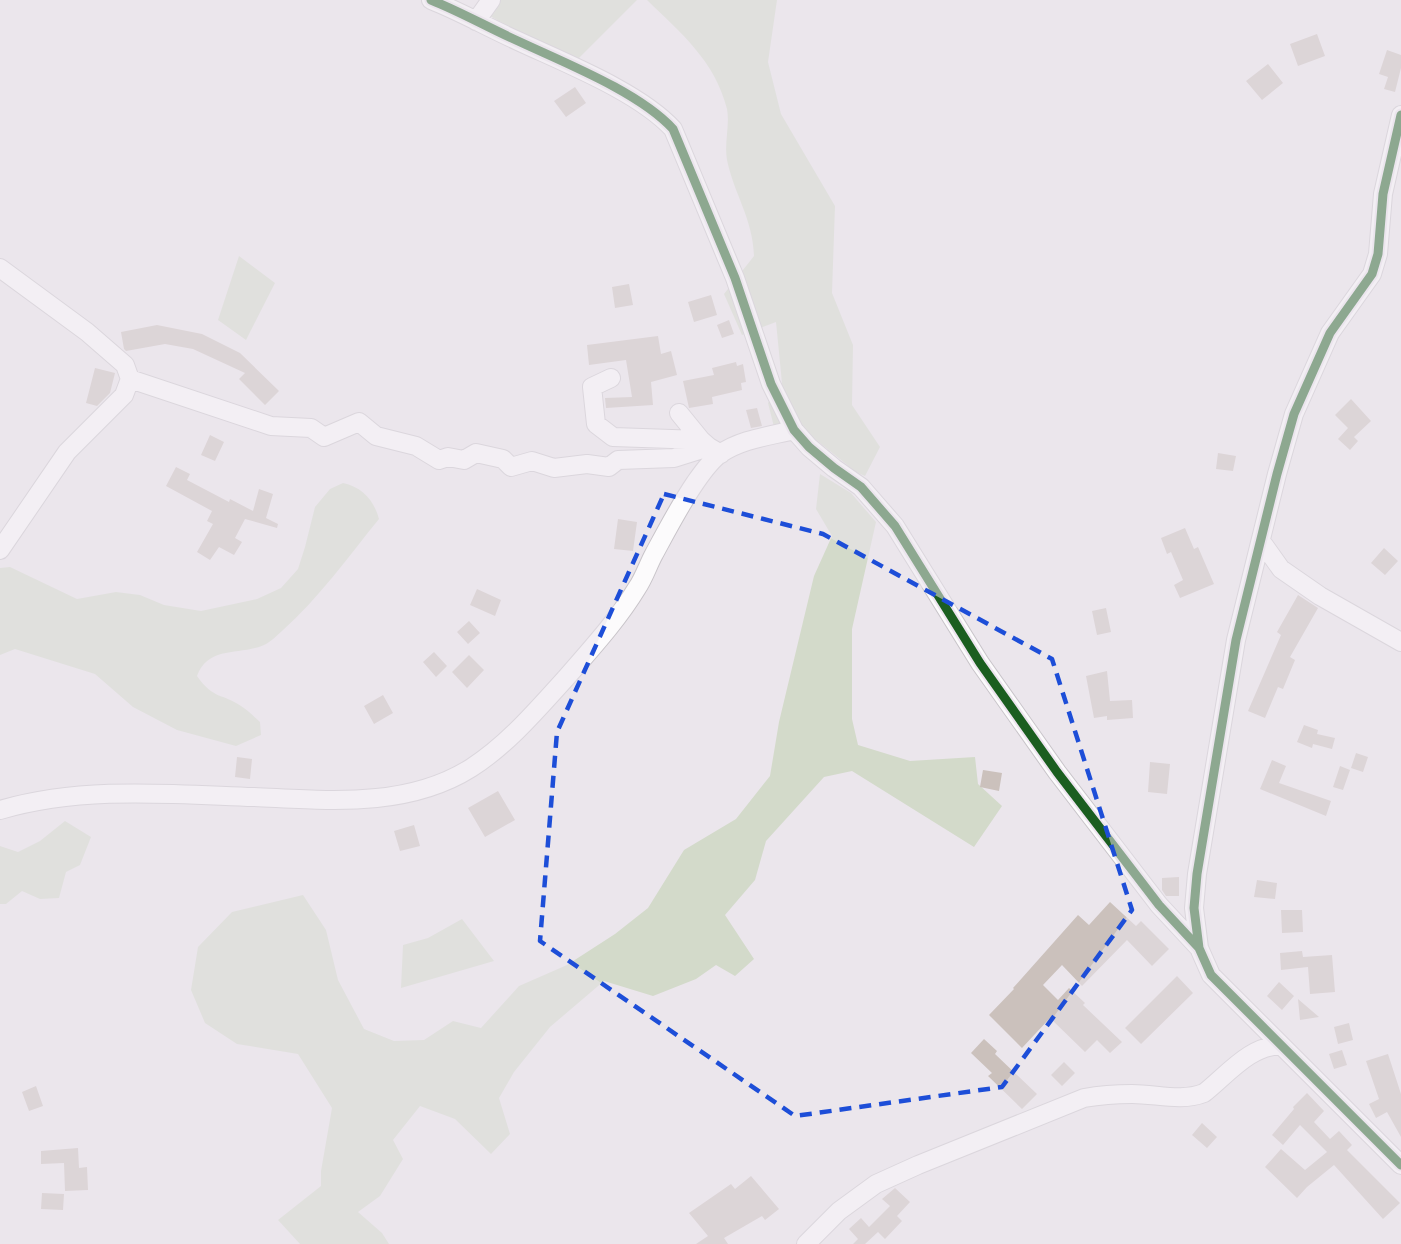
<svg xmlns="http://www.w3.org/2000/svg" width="1401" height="1244" viewBox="0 0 1401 1244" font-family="'Noto Sans',sans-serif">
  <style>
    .green { fill: #d3daca }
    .building { fill: #cbc1bc }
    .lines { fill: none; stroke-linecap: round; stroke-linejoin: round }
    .minor-casing { stroke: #c8c4c9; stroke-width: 20 }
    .minor { stroke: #fcfbfc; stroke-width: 18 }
    .cycleway-casing { stroke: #ece4ee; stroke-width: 13 }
    .cycleway { stroke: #1b5e20; stroke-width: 9 }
    .marked { fill: none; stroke: #1d4ed8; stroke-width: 4.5; stroke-dasharray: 12 8; stroke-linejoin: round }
  </style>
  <rect width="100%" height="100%" fill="#ebe6ec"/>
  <path class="green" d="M488 0H637L574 63 483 12Z
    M647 0H777L768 62 781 114 835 206 832 293 853 345 852 405 880 447 865 476 856 472 805 431 774 427 768 403 782 383 776 322 742 335 724 294 754 256C753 219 734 194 727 160 724 143 730 125 727 109 715 61 681 33 647 0Z
    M239 256 275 283 246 340 218 320Z
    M820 474 851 493 876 522 852 629V719L858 745 910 761 975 757 978 784 1002 806 974 847 852 771 824 777 766 841 755 880 725 915 754 959 735 976 716 965 696 979 653 996 604 981 550 1027 514 1072 499 1098 510 1134 491 1154 455 1119 420 1106 393 1140 403 1159 380 1196 358 1212 382 1233 389 1244H300L278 1220 321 1186V1171L332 1108 298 1054 237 1044 205 1023 191 990 198 947 232 912 303 895 326 930 338 980 364 1029 394 1041 424 1040 453 1021 481 1028 519 986 567 965 615 934 648 908 684 850 736 819 770 776 779 722 814 576 832 536 816 509Z
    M343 483C362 487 374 500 379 519 348 557 319 598 282 631 277 635 271 642 264 645 239 656 209 645 197 676 214 700 222 693 241 706 248 710 254 717 260 722L261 735 236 746 177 730 133 707 95 674 15 649 0 655V568L10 567 77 599 116 592 140 595 164 605 201 611 257 599 281 588 298 569 305 547 315 507 330 489Z
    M65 821 91 837 80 865 66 872 59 898 40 899 22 891 6 904H0V846L18 852 40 841Z
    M462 919 494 961 401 988 403 945 428 938Z"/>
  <path class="building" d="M1317 34 1325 56 1298 66 1290 44Z
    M1387 50 1401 55V68L1395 92 1384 89 1388 77 1379 74Z
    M1268 64 1283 83 1262 100 1246 81Z
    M575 87 586 103 566 117 554 101Z
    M629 284 633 305 615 308 612 287Z
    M711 295 717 315 694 322 688 302Z
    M729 320 734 334 722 338 717 325Z
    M157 325 202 334 240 353 279 391 265 405 239 379 245 373 193 349 165 344 126 351 124 349 121 332Z
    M658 336 661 354 671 351 677 375 651 382 653 405 606 408 605 398 632 397 626 360 589 365 587 345Z
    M736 362 737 366 743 364 746 382 741 383 742 390 712 397 713 404 689 408 683 381 714 375 712 368Z
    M95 368 115 373 110 393 97 406 86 403Z
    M1351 399 1371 421 1354 437 1358 441 1350 450 1338 439 1348 428 1335 415Z
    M757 408 762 426 751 428 746 410Z
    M210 435 224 442 215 461 201 455Z
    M1218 453 1236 456 1233 471 1216 469Z
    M176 467 190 474 187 480 229 502 230 499 253 511 259 489 273 494 266 518 278 524 277 528 245 519 235 538 242 542 234 555 219 547 210 560 197 552 213 524 207 521 212 511 166 486Z
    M618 519 637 522 633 551 614 549Z
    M1185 528 1194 549 1198 547 1214 584 1180 598 1174 585 1183 580 1171 552 1167 554 1161 538Z
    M1384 548 1398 561 1385 575 1371 563Z
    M477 589 501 600 495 616 470 605Z
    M1298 595 1318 608 1290 657 1295 660 1283 689 1278 687 1265 718 1248 711 1281 635 1277 632Z
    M1106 608 1111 632 1097 635 1092 611Z
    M469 621 480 633 468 644 457 632Z
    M434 652 447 666 436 677 423 662Z
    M469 655 484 670 467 688 452 672Z
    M1107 671 1110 701 1132 700 1133 718 1107 720V716L1094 718 1086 676Z
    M383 695 393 713 374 724 364 706Z
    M1304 725 1318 730 1317 734 1335 738 1332 749 1313 744 1312 748 1297 742Z
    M1356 753 1368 757 1363 772 1351 768Z
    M237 757 252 759 250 779 235 777Z
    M1272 760 1286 766 1279 783 1331 801 1326 816 1260 789Z
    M1150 762 1170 764 1167 794 1148 792Z
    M1340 766 1350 770 1343 790 1333 787Z
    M983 770 1002 773 999 791 980 787Z
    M498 791 515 820 485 837 468 808Z
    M414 825 420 846 400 851 394 831Z
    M1179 877V896H1166L1162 890V878Z
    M1257 880 1277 883 1275 899 1254 897Z
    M1110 902 1136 926 1141 921 1169 949 1152 966 1127 940 1082 986 1062 965 1043 985 1058 1000 1069 988 1085 1003 1083 1005 1122 1042 1110 1053 1097 1040 1085 1052 1050 1018 1022 1048 989 1015 1014 989 1013 988 1078 915 1089 925Z
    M1281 910H1302L1303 932 1282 933Z
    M1302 951 1303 957 1332 955 1335 992 1310 994 1308 967 1281 970 1280 953Z
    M1177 976 1193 993 1141 1044 1125 1028Z
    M1279 982 1294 996 1282 1010 1267 996Z
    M1298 999 1319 1017 1300 1020Z
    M1349 1023 1353 1040 1338 1044 1334 1027Z
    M984 1039 997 1051 995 1054 1037 1094 1022 1109 988 1076 992 1073 971 1053Z
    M1342 1050 1347 1065 1334 1069 1329 1054Z
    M1388 1054 1401 1094V1137L1387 1112 1376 1118 1369 1104 1379 1099 1366 1061Z
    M1064 1062 1075 1073 1062 1086 1051 1075Z
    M36 1086 43 1106 29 1111 22 1092Z
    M1307 1093 1324 1111 1314 1122 1330 1139 1339 1131 1352 1145 1347 1150 1400 1203 1383 1219 1334 1165 1307 1187 1297 1198 1265 1167 1281 1149 1305 1170 1327 1152 1300 1125 1283 1145 1272 1135 1294 1109 1293 1107Z
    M1202 1123 1217 1137 1207 1148 1192 1135Z
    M78 1148 79 1168 87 1167 88 1190 65 1191 64 1163 41 1164V1151Z
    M751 1176 779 1209 765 1220 762 1216 724 1238 728 1244H696L708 1236 689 1213 731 1184 735 1189Z
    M895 1188 910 1202 897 1216 902 1221 885 1239 878 1232 865 1244H853L858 1239 849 1229 861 1218 869 1227 890 1206 882 1199Z
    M42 1193 64 1194 63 1210 41 1209Z"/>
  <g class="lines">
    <defs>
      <path id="minor" d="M431 0C461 12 489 28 518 41 565 63 639 92 673 129L735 278 771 384 794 430 809 447 834 468 861 487 895 526 980 663 1057 772 1159 905 1199 948
        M476 21 491 0
        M1401 115 1383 194 1378 254 1372 274 1330 333 1294 414 1277 474 1236 640 1197 874 1194 908 1199 948 1211 975 1401 1165
        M0 268 87 332 125 365 130 379 124 395 67 452 0 550
        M611 378 592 387 596 424 613 437 701 440 709 447
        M130 379 271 426 311 428 324 437 359 422 376 436 416 446 439 460 448 457 464 460 476 453 503 459 511 467 532 461 554 468 587 464 609 467 618 460 674 458 709 447 721 454
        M679 413 701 440
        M1261 541 1281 569 1320 596 1401 642
        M0 810C82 786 170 794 254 797 326 800 406 809 471 768 507 745 536 711 565 679 590 650 617 621 637 588 644 578 648 565 654 554 667 530 680 505 695 483 702 473 710 461 720 454 741 439 770 436 794 430
        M806 1244 839 1211 876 1184 918 1165 1084 1098C1101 1095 1116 1094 1132 1094 1157 1094 1181 1102 1204 1093 1226 1076 1252 1043 1282 1046"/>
    </defs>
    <use href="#minor" class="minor-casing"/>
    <use href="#minor" class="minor"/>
    <defs>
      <path id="cycleway" d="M431 0C461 12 489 28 518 41 565 63 639 92 673 129L735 278 771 384 794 430 809 447 834 468 861 487 895 526 980 663 1057 772 1159 905 1199 948
        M1401 115 1383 194 1378 254 1372 274 1330 333 1294 414 1277 474 1236 640 1197 874 1194 908 1199 948 1211 975 1401 1165"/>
    </defs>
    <use href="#cycleway" class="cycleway-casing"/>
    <use href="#cycleway" class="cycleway"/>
  </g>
  <path d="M0 0H1401V1244H0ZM664 494 823 534 1052 659 1132 910 1002 1087 795 1116 540 941 557 732Z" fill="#ebe6ec" fill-opacity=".55" fill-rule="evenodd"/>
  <path class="marked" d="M664 494 823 534 1052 659 1132 910 1002 1087 795 1116 540 941 557 732Z"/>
</svg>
